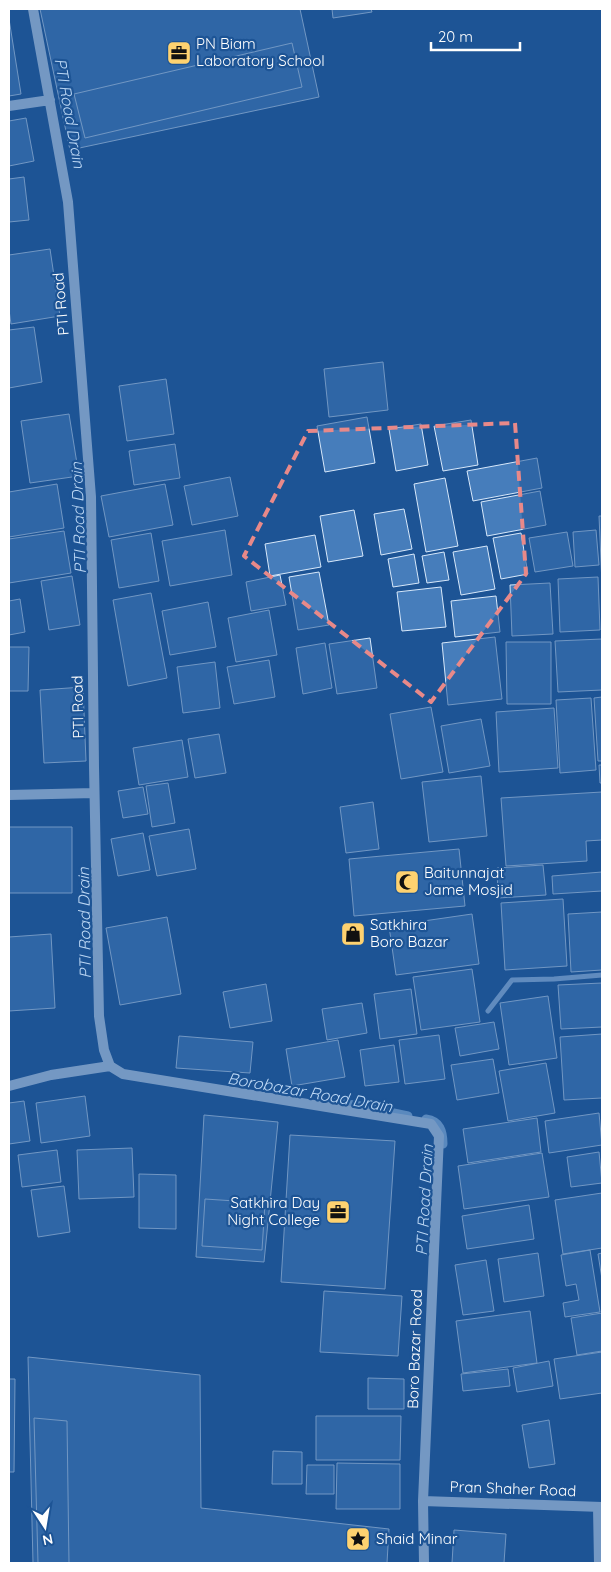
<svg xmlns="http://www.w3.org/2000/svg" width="611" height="1572" viewBox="0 0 611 1572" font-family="Quicksand,sans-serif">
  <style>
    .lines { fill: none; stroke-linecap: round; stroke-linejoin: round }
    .stream { stroke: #a4c9f0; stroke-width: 9 }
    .building { fill: #467dbb; stroke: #d7e8fa }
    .street { stroke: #b1ceef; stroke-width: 5 }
    .secondary { stroke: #deebfb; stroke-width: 10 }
    .marked { fill: none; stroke: #e88989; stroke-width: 4; stroke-dasharray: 10 6; stroke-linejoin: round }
    .labels { text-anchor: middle; stroke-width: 4.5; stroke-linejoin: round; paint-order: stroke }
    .poi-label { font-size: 15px; fill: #fff; stroke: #1d5495; text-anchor: start }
    .street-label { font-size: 15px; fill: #fff; stroke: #1d5495 }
    .water-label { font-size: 16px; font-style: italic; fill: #bdd8f5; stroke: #1d5495 }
  </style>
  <rect width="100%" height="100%" fill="#1d5495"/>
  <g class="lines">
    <path class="stream" d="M323 1102 355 1105 408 1116
      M426 1119C440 1121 443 1131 443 1144"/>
  </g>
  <path class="building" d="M40 9H300L319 97 70 150Z
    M332 9H371L372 12 333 18Z
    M9 19 21 94 9 96Z
    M292 43 302 87 85 138 74 94Z
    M26 118 34 161 9 166V121Z
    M24 177 29 220 9 222V179Z
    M50 249 60 316 11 324 9 310V255Z
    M34 327 42 382 9 388V330Z
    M383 362 388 410 329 417 324 369Z
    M166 379 174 434 127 441 119 386Z
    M69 414 79 476 30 483 21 421Z
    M367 417 375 463 325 472 317 426Z
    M471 420 478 465 443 471 434 426Z
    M421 424 428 465 396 471 389 429Z
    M175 444 180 478 134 485 129 451Z
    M537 458 542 488 473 501 467 471Z
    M230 477 238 516 192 525 184 486Z
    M445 478 458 546 426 552 414 484Z
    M57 484 64 528 9 537V492Z
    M165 484 173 525 109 537 101 496Z
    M540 491 546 525 487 536 481 502Z
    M404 509 412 549 381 555 374 514Z
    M354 510 363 556 328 562 320 516Z
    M599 516H602V584Z
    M225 530 232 575 170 586 162 541Z
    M596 530 599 565 575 567 573 532Z
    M64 531 71 573 9 583V539Z
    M567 532 573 566 535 572 529 538Z
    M151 533 159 581 119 588 111 540Z
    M521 533 528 574 501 579 493 538Z
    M315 535 321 567 270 576 265 544Z
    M487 546 495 589 461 595 453 552Z
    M444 552 449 580 427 583 422 556Z
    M414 554 419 583 393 587 388 559Z
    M319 572 329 625 298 630 289 577Z
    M280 575 286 605 251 611 246 582Z
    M72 576 80 625 49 630 41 581Z
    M598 577 600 630 560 632 558 579Z
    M550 583 553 634 512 636 510 585Z
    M441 587 446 627 402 631 397 592Z
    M151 593 167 678 128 686 113 600Z
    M496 596 500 632 455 637 451 601Z
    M20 599 25 632 9 635V601Z
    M208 602 216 647 170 655 162 611Z
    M269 610 277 655 236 662 228 618Z
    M495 637 502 699 448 705 442 643Z
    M370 638 377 688 337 694 329 644Z
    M602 639V690L558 692 555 641Z
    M506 642H551V704H507Z
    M325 643 332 688 303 694 296 648Z
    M9 647H29L28 691H9Z
    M269 660 275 697 234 704 227 667Z
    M215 662 220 708 183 713 177 667Z
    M83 687 86 761 44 763 40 690Z
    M602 697V761H598L594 698Z
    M591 698 596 770 560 773 556 700Z
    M431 707 443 772 401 779 390 714Z
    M554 708 558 768 499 772 496 712Z
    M481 719 490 766 449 773 441 726Z
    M219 734 226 773 195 778 188 739Z
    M182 740 188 777 139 785 133 748Z
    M599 765H602V783H600Z
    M481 776 487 836 429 842 422 782Z
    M168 783 175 823 152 827 146 786Z
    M143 787 148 814 123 818 118 791Z
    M602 792V840L586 841 587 861 506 866 501 798Z
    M373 802 379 849 346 853 340 807Z
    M9 827H72V893H9Z
    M189 829 196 869 157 876 149 836Z
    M143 833 150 870 118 876 111 839Z
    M459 849 465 906 354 916 349 859Z
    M543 865 546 895 498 898 497 868Z
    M602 872V891L553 894 552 876Z
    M563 899 567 966 505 970 501 903Z
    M602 912V970L571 972 568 914Z
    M472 914 479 964 396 975 389 926Z
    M167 917 181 994 120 1005 106 928Z
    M51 934 55 1008 9 1011V937Z
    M472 969 480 1022 421 1030 413 977Z
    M602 983V1027L561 1029 558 985Z
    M266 984 272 1021 230 1028 223 992Z
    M411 989 417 1034 380 1039 374 994Z
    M548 996 557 1058 509 1065 500 1003Z
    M362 1003 367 1033 327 1040 322 1009Z
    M494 1022 499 1049 460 1056 455 1028Z
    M602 1034V1098L564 1100 560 1037Z
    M439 1035 445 1079 405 1084 399 1040Z
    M179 1036 253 1042 250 1073 176 1068Z
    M338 1040 345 1077 292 1086 286 1049Z
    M394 1045 399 1082 365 1086 360 1050Z
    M493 1059 499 1093 457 1100 451 1065Z
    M546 1063 555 1113 508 1121 499 1071Z
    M85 1096 90 1136 41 1143 36 1103Z
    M24 1101 30 1141 9 1144V1103Z
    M599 1113 602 1145 549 1153 545 1121Z
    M204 1115 278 1122 264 1262 196 1257Z
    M537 1118 541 1152 468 1163 463 1129Z
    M290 1135 395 1141 385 1289 281 1282Z
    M132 1148 134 1197 79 1199 77 1150Z
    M57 1150 61 1182 22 1187 18 1155Z
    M599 1152 602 1183 571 1187 567 1157Z
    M542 1153 549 1197 464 1209 458 1166Z
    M139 1174 176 1175V1229L139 1228Z
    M64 1186 70 1232 38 1237 31 1190Z
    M602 1193V1248L563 1254 555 1200Z
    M205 1199 265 1203 262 1250 202 1246Z
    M529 1205 534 1239 467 1249 462 1216Z
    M590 1250 600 1312 565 1317 563 1303 579 1300 576 1284 566 1286 561 1255Z
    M538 1253 544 1296 504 1302 498 1259Z
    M602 1253V1279L598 1254Z
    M486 1260 494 1311 463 1315 455 1265Z
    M324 1291 402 1296 398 1356 320 1352Z
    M530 1311 537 1363 463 1373 456 1321Z
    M602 1313V1351L577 1355 571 1318Z
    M602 1352V1393L560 1399 554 1359Z
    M28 1357 200 1375 201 1508 389 1529 387 1563H33Z
    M549 1361 553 1386 517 1392 513 1368Z
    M508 1369 510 1386 463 1391 461 1374Z
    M368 1378 404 1379V1409H368Z
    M9 1379H15L14 1472H9Z
    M316 1416H401L400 1460H316Z
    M34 1418 67 1421 69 1563H38Z
    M549 1420 555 1464 529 1468 522 1425Z
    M273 1451 302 1452V1484H272Z
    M337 1463 400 1464V1509H336Z
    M307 1465H334V1494H306Z
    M454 1530 506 1534 504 1563H452Z"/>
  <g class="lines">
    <path class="street" d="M488 1011 512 980 554 979 602 975"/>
    <path class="secondary" d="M33 9 68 202 91 497 94 767 99 1016 104 1050 110 1066 123 1074 431 1124 439 1136 423 1501 424 1563
      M9 106 50 100
      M9 795 94 793
      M9 1086 51 1075 110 1066
      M423 1501 602 1507
      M598 1507 599 1563"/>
  </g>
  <path d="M0 0H611V1572H0ZM515 423 526 574 431 702 244 556 308 431Z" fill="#1d5495" fill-opacity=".55" fill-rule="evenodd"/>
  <path class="marked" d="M515 423 526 574 431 702 244 556 308 431Z"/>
  <defs>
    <symbol id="office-square" viewBox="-11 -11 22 22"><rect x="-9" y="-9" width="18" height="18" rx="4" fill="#fed270" stroke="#1d5495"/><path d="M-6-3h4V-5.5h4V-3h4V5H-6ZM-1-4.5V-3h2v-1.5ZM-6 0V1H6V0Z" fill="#111"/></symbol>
    <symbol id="mosque-square" viewBox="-11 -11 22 22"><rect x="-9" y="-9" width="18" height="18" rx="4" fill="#fed270" stroke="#1d5495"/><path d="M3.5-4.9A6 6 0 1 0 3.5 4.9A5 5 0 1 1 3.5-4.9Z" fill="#111"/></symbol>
    <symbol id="shop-square" viewBox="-11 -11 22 22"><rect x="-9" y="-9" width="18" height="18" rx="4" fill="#fed270" stroke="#1d5495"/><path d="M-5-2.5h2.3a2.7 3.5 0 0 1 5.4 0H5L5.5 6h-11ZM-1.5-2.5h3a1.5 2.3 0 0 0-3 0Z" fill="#111"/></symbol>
    <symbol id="sight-square" viewBox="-11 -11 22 22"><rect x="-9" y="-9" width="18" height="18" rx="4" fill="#fed270" stroke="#1d5495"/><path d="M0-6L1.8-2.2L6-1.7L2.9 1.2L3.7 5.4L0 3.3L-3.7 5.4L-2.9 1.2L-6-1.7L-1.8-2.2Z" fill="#111"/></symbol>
  </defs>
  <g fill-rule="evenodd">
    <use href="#office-square" x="165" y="39" width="28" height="28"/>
    <use href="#mosque-square" x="393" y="868" width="28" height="28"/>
    <use href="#shop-square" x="339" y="920" width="28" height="28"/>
    <use href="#office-square" x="324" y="1198" width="28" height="28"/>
    <use href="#sight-square" x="344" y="1525" width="28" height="28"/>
  </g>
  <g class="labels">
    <g class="poi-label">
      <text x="196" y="49">PN Biam<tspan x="196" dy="17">Laboratory School</tspan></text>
      <text x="424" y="878">Baitunnajat<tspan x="424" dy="17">Jame Mosjid</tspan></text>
      <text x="370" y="930">Satkhira<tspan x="370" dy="17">Boro Bazar</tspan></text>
      <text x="320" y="1208" text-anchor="end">Satkhira Day<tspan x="320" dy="17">Night College</tspan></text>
      <text x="376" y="1544">Shaid Minar</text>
    </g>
    <g class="street-label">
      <text transform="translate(61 304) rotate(-95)" y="5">PTI Road</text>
      <text transform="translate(78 707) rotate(-91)" y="5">PTI Road</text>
      <text transform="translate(415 1349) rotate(-88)" y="5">Boro Bazar Road</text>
      <text transform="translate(513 1489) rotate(2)" y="5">Pran Shaher Road</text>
    </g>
    <g class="water-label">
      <text transform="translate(70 113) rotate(80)" y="6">PTI Road Drain</text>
      <text transform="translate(78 518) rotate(-92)" y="6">PTI Road Drain</text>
      <text transform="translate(84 923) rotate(-91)" y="6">PTI Road Drain</text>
      <text transform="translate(310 1092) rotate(10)" y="6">Borobazar Road Drain</text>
      <text transform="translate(424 1200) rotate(-87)" y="6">PTI Road Drain</text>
    </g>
  </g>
  <rect width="611" height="1572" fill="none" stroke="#ffffff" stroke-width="20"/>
  <g transform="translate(45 1527) rotate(168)" stroke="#1d5495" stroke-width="4" paint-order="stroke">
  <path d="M0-4L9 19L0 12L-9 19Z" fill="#ffffff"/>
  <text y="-8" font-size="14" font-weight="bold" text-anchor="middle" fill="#ffffff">N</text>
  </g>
  <path d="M431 42v8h89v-8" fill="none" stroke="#ffffff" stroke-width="2.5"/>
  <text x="438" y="42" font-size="15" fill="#ffffff" stroke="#1d5495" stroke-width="4" paint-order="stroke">20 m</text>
</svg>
